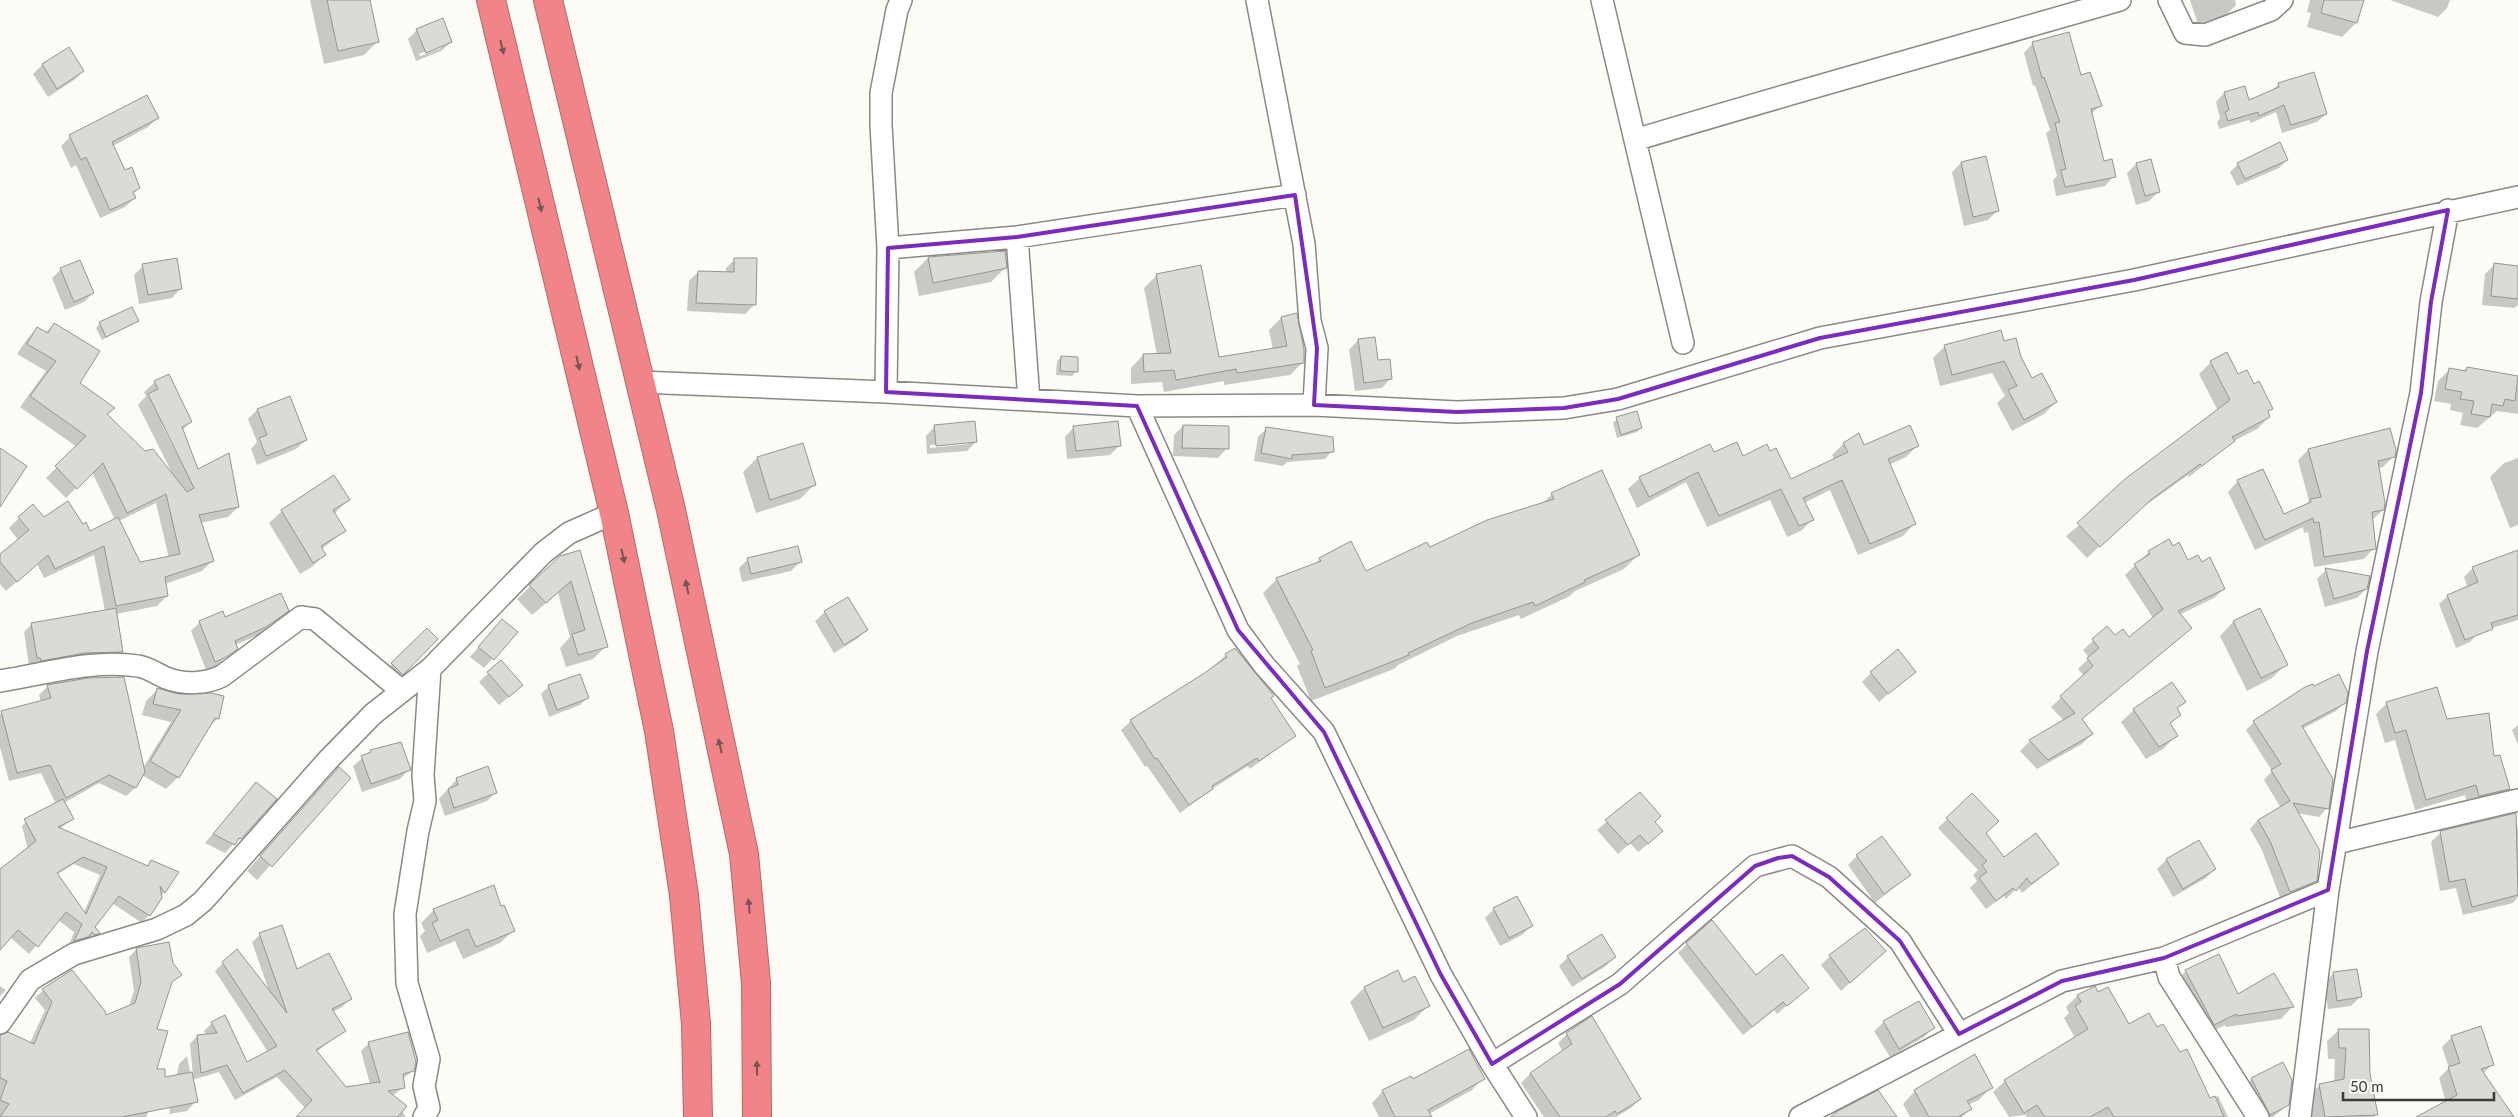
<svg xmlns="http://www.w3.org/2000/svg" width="2518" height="1117" viewBox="0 0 2518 1117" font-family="Lato,sans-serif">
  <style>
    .shadow { fill: #0003; fill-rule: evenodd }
    .building { fill: #dcdad5; stroke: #969591; fill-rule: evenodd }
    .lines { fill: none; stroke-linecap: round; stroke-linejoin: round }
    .street-casing { stroke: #8a8985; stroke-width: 24 }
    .highway-casing { stroke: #b16a6d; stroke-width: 30 }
    .street { stroke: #fff; stroke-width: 21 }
    .highway { stroke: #f18489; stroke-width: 28 }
    .oneway { fill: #7a5454 }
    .marked { fill: none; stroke: #7b2cbf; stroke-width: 4; stroke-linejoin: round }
  </style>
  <rect width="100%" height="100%" fill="#fcfbf5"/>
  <path class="shadow" d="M310 0H369L378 41 364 55 324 64Z
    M2190 0H2235L2236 5 2225 16 2198 24Z
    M2310 0H2363L2356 23 2342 37 2307 27 2311 13 2307 12Z
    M2390 0H2450L2447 8 2438 17Z
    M417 30 451 42 441 51 416 61 408 39ZM441 45V48L420 56 419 54Z
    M2033 43 2080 77 2100 106 2091 114 2103 162 2114 176 2105 186 2056 196 2053 180 2057 176 2046 133 2050 130 2035 85 2033 86 2024 53Z
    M68 49 83 71 74 80 48 97 33 74 42 65Z
    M2279 84 2326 114 2317 122 2282 133 2276 112 2251 123 2249 120 2219 129 2217 122 2220 118 2216 102 2224 93 2244 87 2249 102 2270 92Z
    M157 118 148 127 113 146 125 172 139 188 133 194 135 198 125 207 100 218 76 165 71 168 61 146 70 137Z
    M2287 160 2279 168 2237 186 2230 172 2238 164Z
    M1961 163 1997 211 1988 220 1964 226 1952 172Z
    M2136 164 2158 192 2149 201 2136 205 2127 173Z
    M928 258 1005 268 991 282 919 296 914 272Z
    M735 259 754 305 745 314 687 311 689 281 698 272 726 273V268Z
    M2494 265 2518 267V305L2514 308 2482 305 2485 274Z
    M143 266 181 288 172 298 139 304 134 275Z
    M61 269 93 293 84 302 65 310 52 278Z
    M1157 275 1218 358 1273 350 1269 330 1281 318 1302 363 1290 375 1224 385V381L1164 392 1162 382 1131 384V368L1143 355H1157L1144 288Z
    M137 321 102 340 96 328 100 323Z
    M54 325 79 384 113 408 107 415 145 453 172 473 138 405 146 396 144 392 155 382 191 421 182 431 197 470 238 507 228 517 200 523 212 561 202 571 165 584 167 596 157 606 116 614 122 652 114 660 29 666 24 632 32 624 105 611 94 555 44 578 37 564 6 591 0 584V556L18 540 9 528 19 518 44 519 83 525 89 533 115 520 92 472 66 498 46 478 77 447 20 407 46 371 17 354 27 339 37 328 45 333ZM164 424 176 448 177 454 162 425ZM156 503 169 558 140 563 119 521Z
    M1358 340 1391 378 1382 388 1355 391 1349 350Z
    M2003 343 2019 358 2031 380 2056 402 2044 414 2012 431 1997 403 2005 396 1992 373 1940 386 1933 358 1945 346Z
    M1061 357 1076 372 1072 376 1056 375 1057 361Z
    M2211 362 2253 386 2272 408 2267 413 2269 417 2257 429 2232 442 2189 477 2188 475 2139 510 2087 558 2066 536 2218 411 2199 374Z
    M2467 368 2518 377V414L2497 411 2477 428 2460 425 2463 413 2450 410 2451 404 2434 401 2438 381 2450 369 2463 372Z
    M257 410 306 440 296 449 257 465 251 449 257 442 248 419Z
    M1617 419 1641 428 1637 432 1617 438 1613 423Z
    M935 426 976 442 967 451 927 454 926 436ZM968 442V444L930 448V445Z
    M1183 426 1227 448 1218 458 1173 456 1174 435Z
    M1074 427 1119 446 1110 455 1067 459 1065 437Z
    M1266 429 1332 451 1325 459 1287 462 1283 466 1254 461 1258 437Z
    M2389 429 2394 456 2383 467 2378 468 2383 510 2371 521 2374 548 2364 559 2314 567 2308 532 2304 533 2303 527 2255 550 2228 492 2238 481 2283 516 2305 506 2309 501 2298 460 2308 450Z
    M1859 435 1863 446 1918 445 1906 457 1889 465 1914 524 1903 536 1858 555 1830 490 1804 503 1812 520 1801 531 1787 537 1770 500 1707 527 1686 482 1637 508 1628 489 1640 478 1713 454 1742 457 1790 481 1834 459 1832 455 1843 444Z
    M757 458 814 485 800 499 756 513 743 472Z
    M2518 458V525L2510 528 2490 477 2504 463Z
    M1552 494 1638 555 1624 569 1575 591 1570 596 1521 619 1519 615 1457 636 1398 665 1394 669 1311 701 1297 666 1300 664 1263 593 1277 579 1313 565 1320 559 1365 573 1541 505Z
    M348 500 334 514 344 531 322 549 325 554 312 567 300 574 269 523 282 511Z
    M2172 547 2188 561 2201 563 2224 589 2214 598 2179 615 2081 720 2092 734 2082 744 2037 769 2020 751 2030 741 2064 721 2051 707 2084 676 2078 669 2089 658 2083 650 2107 628 2114 637 2129 639 2153 618 2125 575 2149 552Z
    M561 557 606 646 593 659 566 667 560 648 570 637 558 593 532 615 517 599Z
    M748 559 800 562 791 571 742 582 739 568Z
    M2473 568 2518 575V620L2479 632 2470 642 2456 648 2439 604 2448 596 2468 588 2464 577Z
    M2326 570 2366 589 2357 598 2325 607 2317 579Z
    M848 598 866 630 857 639 834 653 815 621 825 612Z
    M287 610 256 636 235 645 236 648 216 666 206 670 191 631 200 622Z
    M2233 622 2286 664 2272 678 2247 691 2220 636Z
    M427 630 437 639 393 683 383 673Z
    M493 630 516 632 484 668 470 657Z
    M1226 655 1270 699 1295 735 1250 769 1248 766 1212 789 1180 813 1147 766 1145 767 1121 730 1131 721 1203 675Z
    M500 662 512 694 499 705 479 682Z
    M1914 671 1879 702 1862 682 1871 673Z
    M48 686 143 768 171 722 142 715 146 701 158 689 186 696 223 697 217 719 208 728 178 777 166 789 142 775 135 788 126 796 99 783 64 803 72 819 60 829 146 867 151 862 164 892 149 915 142 923 112 903 94 927 98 933 91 941 87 942 84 939 79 944 68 948 74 932 58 920 29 954 10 937 0 947V871L32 866 22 826 30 818 56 804 41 773 9 781 0 747V714L41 702 39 695ZM74 864 100 875 84 912 56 875Z
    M549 686 587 698 580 705 549 717 541 694Z
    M2314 688 2345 702 2336 711 2302 729 2327 808 2319 817 2297 813 2315 881 2307 889 2281 900 2262 850 2250 829 2258 820 2281 808 2264 780 2272 771 2246 730 2254 722Z
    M2184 702 2176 709 2180 714 2169 725 2176 736 2163 749 2146 759 2121 722 2134 710Z
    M2387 703 2446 720 2493 758 2509 789 2498 800 2468 807 2465 795 2415 810 2395 740 2385 743 2376 714Z
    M2518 725V745L2512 730Z
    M371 751 409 769 400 779 362 792 353 766Z
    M339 769 349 778 257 880 247 871Z
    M457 779 496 792 487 801 445 816 439 799Z
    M247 793 275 799 225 853 205 843Z
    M1639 794 1654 822 1653 840 1638 852 1630 843 1618 854 1597 830Z
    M1972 795 1985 834 2003 858 2058 864 2022 893 2018 887 2006 899 2004 896 1986 909 1970 888 1977 881 1973 875 1978 870 1938 828Z
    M2515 815 2518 830V897L2513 903 2463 915 2456 888 2440 891 2431 842 2441 832Z
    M2199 841 2215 869 2206 878 2173 897 2157 869 2166 860Z
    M1857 856 1909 875 1875 903 1848 865Z
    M500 907 513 931 500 943 463 959 455 941 427 953 420 936 425 931 421 923 434 910Z
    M1494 909 1531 926 1522 935 1500 946 1485 918Z
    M260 935 296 971 350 999 342 1007 333 1012 344 1031 316 1052 346 1089 370 1084 361 1051 369 1043 413 1071 402 1079 404 1087 392 1096 406 1117H297L305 1108 277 1077 235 1100 219 1072 192 1080 196 1101 187 1111 169 1114 179 1064 187 1056 191 1077 193 1076 190 1044 197 1036 206 1035 204 1031 212 1023 225 1016 247 1064 268 1052 215 971 223 963 269 991 252 942Z
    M1687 944 1756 977 1807 988 1777 1014 1774 1010 1743 1035 1678 953Z
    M136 950 172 963 180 975 170 984 156 1030V1070L164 1079 146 1117H0V1037L30 1043 45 1010 35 998 50 984 104 1017 129 1006 134 991 129 957Z
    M1830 956 1875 960 1841 991 1821 965Z
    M1568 957H1615L1606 966 1572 987 1559 966Z
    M2186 971 2238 996 2292 1007 2281 1019 2226 1027 2225 1025 2202 1036 2174 983Z
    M1397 972 1403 984 1428 1006 1414 1020 1369 1041 1350 1002 1364 988Z
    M2333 974 2360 997 2351 1006 2328 1009 2324 983Z
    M0 986 6 990 0 996Z
    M2094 988 2129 1026 2157 1029 2209 1100 2218 1096 2228 1117H2027L2025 1115 2009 1117 1993 1092 2005 1081 2075 1038 2064 1018 2069 1013 2066 1007 2077 996Z
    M1919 1002 1933 1028 1924 1037 1890 1057 1874 1031 1884 1022Z
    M2339 1030 2369 1074 2376 1115 2374 1117H2312L2308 1097 2320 1085 2334 1083 2335 1059H2328L2327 1041Z
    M1567 1034 1640 1099 1631 1108 1616 1117H1544L1521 1083 1530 1074 1563 1052 1558 1043Z
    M2452 1037 2492 1064 2483 1074 2513 1117H2420L2446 1102 2439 1078 2449 1068 2442 1047Z
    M1483 1078 1472 1090 1429 1114 1427 1117H1379L1372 1103 1383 1091 1412 1081Z
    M2252 1079 2288 1105 2273 1117H2258L2242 1088Z
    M1991 1087 1979 1100 1968 1105 1970 1109 1962 1117H1910L1903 1104 1915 1091Z"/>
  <path class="building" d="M327 0H370L379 42 338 51Z
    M2324 0H2364L2357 23 2321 13Z
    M443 18 452 42 426 53 416 29Z
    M2069 32 2081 75 2090 72 2102 106 2091 109 2104 161 2112 159 2116 177 2065 187 2061 170 2066 169 2055 123 2060 122 2044 77 2042 78 2032 42Z
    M69 47 84 71 57 89 42 64Z
    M2314 72 2327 114 2291 125 2284 105 2259 116 2258 112 2228 121 2225 112 2229 110 2224 92 2245 86 2249 100 2279 87 2278 83Z
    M147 95 159 118 112 142 125 170 132 167 140 188 133 192 136 198 110 210 86 157 81 160 69 135Z
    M2280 142 2288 160 2245 179 2237 163Z
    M1986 156 1999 211 1973 217 1961 162Z
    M2151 159 2160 192 2145 196 2136 163Z
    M1005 251 1007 268 933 283 928 257Z
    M177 258 182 289 148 295 142 264Z
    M734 258H757L756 305 696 303 698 271 734 272Z
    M80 260 94 293 74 302 60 268Z
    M2494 263 2518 266V299L2491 296Z
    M1201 265 1219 357 1287 346 1281 317 1297 313 1304 349V363L1237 373 1236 369 1176 380 1174 370 1144 372 1143 354 1171 353 1156 274Z
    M132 307 139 321 106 337 99 322Z
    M54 323 100 351 80 383 115 408 107 414 145 451 153 449 187 492 194 488 148 394 158 389 154 381 169 374 192 422 182 427 198 469 229 453 239 507 199 515 214 561 165 577 168 596 116 606 104 546 55 569 48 555 17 582 0 562V554L29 530 18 517 33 504 44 517 68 501 83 524 86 522 90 531 118 517 140 562 180 554 166 494 127 513 103 463 77 489 55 466 86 436 30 396 56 361 27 344 37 327 48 333Z
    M2001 330 2004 341 2016 338 2021 357 2032 378 2042 373 2057 402 2024 420 2008 390 2017 386 2004 361 1952 375 1944 345Z
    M1375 337 1378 360 1390 359 1392 379 1364 383 1358 339Z
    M2227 352 2238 374 2247 370 2254 384 2259 381 2273 409 2268 411 2270 417 2232 437 2235 441 2202 466 2200 464 2152 499 2100 547 2077 523 2125 479 2230 400 2210 361Z
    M1061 356 1078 357V372L1060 371Z
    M2467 367 2518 376 2515 401 2505 399 2503 406 2492 404 2490 417 2471 414 2474 401 2460 399 2462 392 2445 389 2449 368 2466 371Z
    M290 396 307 440 266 456 259 438 267 435 257 409Z
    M1637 411 1642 428 1621 435 1616 417Z
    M975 421 977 442 936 446 934 425Z
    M1118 421 1121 446 1076 451 1073 426Z
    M1183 425 1229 426V449L1182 448Z
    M1910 425 1919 446 1888 459 1916 524 1870 544 1842 480 1803 498 1814 520 1799 526 1781 489 1719 516 1698 472 1649 497 1639 477 1710 444 1714 452 1737 442 1743 456 1767 444 1770 451 1776 448 1791 479 1848 452 1843 443 1859 433 1864 445Z
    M1266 427 1333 437 1334 452 1292 455V459L1261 453Z
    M2390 428 2396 450 2395 457 2378 461 2385 503 2384 510 2372 512 2376 549 2324 557 2319 522 2314 523 2313 518 2265 540 2237 480 2263 469 2284 514 2311 502 2310 499 2321 497 2308 449Z
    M803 443 816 485 770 500 757 457Z
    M0 448 27 466 0 507Z
    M1602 470 1640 555 1584 580 1585 582 1535 606 1533 602 1472 623 1408 653 1409 655 1325 688 1311 651 1313 650 1276 578 1321 561 1319 558 1351 541 1366 571 1427 542 1430 547 1487 520 1554 499 1551 493Z
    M334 475 350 500 333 510 346 531 321 546 326 555 313 563 281 510Z
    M2169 539 2173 546 2179 542 2188 560 2198 555 2202 562 2210 557 2225 589 2178 611 2192 628 2082 719 2093 734 2048 760 2029 740 2075 713 2060 696 2093 666 2087 658 2099 648 2092 639 2107 626 2115 635 2123 629 2129 637 2163 609 2134 564 2150 554 2148 551Z
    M798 546 802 562 751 574 747 558Z
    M580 550 608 647 578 655 572 634 585 630 571 581 546 603 529 585 560 556Z
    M2518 550V615L2491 623 2493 629 2465 640 2447 595 2478 582 2472 567Z
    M2325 568 2370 576 2367 589 2334 599Z
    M281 593 289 611 266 627 235 641 238 649 226 657 215 662 199 621 223 611 225 617Z
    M848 597 868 630 844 645 824 611Z
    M116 608 123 652 85 653 41 661 40 658H37L31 623Z
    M2260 608 2288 665 2261 678 2233 621Z
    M502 619 518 632 494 660 478 647Z
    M427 628 438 639 403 675 391 663Z
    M1235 648 1271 692 1274 696 1271 698 1296 736 1259 761 1257 758 1212 786 1213 789 1189 805 1157 758 1155 759 1130 720 1203 674 1227 657 1225 654Z
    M1898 649 1916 672 1888 694 1870 672Z
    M501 660 523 685 509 697 487 672Z
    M580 674 589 698 557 710 548 685Z
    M2339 674 2348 693 2346 703 2302 726 2333 779 2329 809 2293 803 2320 851 2317 881 2290 892 2270 841 2258 820 2290 801 2271 770 2281 764 2253 721 2305 687 2313 684 2314 686Z
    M124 677 145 772 136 788 109 775 66 798 50 765 17 773 1 711 51 698 47 685 88 678Z
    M2172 682 2186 702 2177 708 2181 715 2170 723 2178 736 2159 747 2133 709Z
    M2437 687 2447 719 2489 713 2494 756 2500 755 2510 789 2479 796 2476 785 2426 800 2406 730 2395 733 2386 702Z
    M157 688 179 694 211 693 224 696 219 719 215 718 179 778 150 761 181 710 153 704Z
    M401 742 411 770 371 784 361 756 371 752 370 750Z
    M488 766 497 793 454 808 448 789 458 785 456 778Z
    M339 767 351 778 272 867 260 856Z
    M256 782 277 799 241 839 239 838 235 845 213 834Z
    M1640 792 1661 816 1655 822 1663 831 1648 844 1640 835 1628 845 1605 820Z
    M1972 793 1999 821 1986 833 2004 857 2036 833 2059 864 2031 884 2027 878 2016 891 2013 888 1996 901 1979 878 1987 872 1982 865 1987 861 1946 818Z
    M63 799 74 819 58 827 148 866 151 860 179 872 165 893 160 886 162 898 150 916 119 896 95 927 100 933 95 935 92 932 88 937 74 941 82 924 66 912 38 947 18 930 0 950V869L36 841 24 819ZM83 857 107 867 86 914 57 873Z
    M2516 813 2518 895 2472 907 2465 879 2449 882 2440 831Z
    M1882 836 1911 875 1884 894 1856 855Z
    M2199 840 2216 869 2183 889 2166 859Z
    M494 885 501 906 504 905 515 931 476 947 468 929 440 941 432 923 438 920 433 909Z
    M1517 896 1533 926 1509 938 1493 908Z
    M1712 920 1756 975 1782 954 1809 988 1787 1006 1783 1002 1752 1027 1686 943Z
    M282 925 297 969 329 953 352 999 332 1009 346 1031 316 1050 346 1087 378 1082 380 1083 368 1042 408 1032 416 1062 414 1071 403 1074 405 1088 388 1091 407 1106 398 1117H296L312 1100 285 1070 243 1093 227 1065 201 1073 197 1035 217 1033 211 1022 225 1015 247 1062 277 1046 222 962 237 949 287 1013 259 933Z
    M1865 928 1886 951 1850 983 1829 955Z
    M1602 934 1616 957 1582 979 1567 956Z
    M169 942 173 963 182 975 172 982 157 1029 168 1031 157 1069H165V1077L192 1072 198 1102 122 1117H0L9 1104 0 1100 7 1081 0 1078V1035L8 1032 34 1044 52 1002 42 989 72 970 105 1011 106 1015 135 1003 141 982 136 948Z
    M2219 954 2238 994 2274 973 2294 1007 2237 1016 2236 1014 2214 1025 2185 970Z
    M2357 969 2362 997 2337 1001 2333 972Z
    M1398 970 1403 982 1415 976 1430 1006 1383 1028 1364 987Z
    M2095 986 2098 992 2108 987 2129 1024 2149 1013 2157 1027 2163 1024 2180 1052 2187 1049 2210 1098 2215 1096 2224 1117H2114L2108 1107 2090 1117H2045L2037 1105 2024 1113 2004 1080 2088 1029 2075 1006 2081 1002 2077 995Z
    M1919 1001 1935 1028 1899 1049 1883 1021Z
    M1592 1016 1641 1099 1617 1114 1615 1111 1606 1117H1560L1530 1073 1572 1044 1566 1033Z
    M2481 1026 2494 1065 2481 1069 2514 1117H2416L2457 1095 2448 1067 2460 1063 2451 1036Z
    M2338 1029H2369L2370 1074 2378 1115 2325 1117 2319 1084 2344 1079 2346 1048H2339Z
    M1469 1049 1485 1079 1428 1110 1432 1117H1395L1382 1090 1411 1076 1413 1079Z
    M1975 1054 1993 1088 1967 1101 1972 1109 1958 1117H1929L1914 1090Z
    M2283 1062 2292 1080 2289 1105 2270 1115 2251 1078Z
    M1878 1090 1897 1117H1830L1838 1111Z"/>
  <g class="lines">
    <defs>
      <path id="street" d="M1257 0 1304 244 1310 321 1317 348 1314 405
        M1602 0 1635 140
        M2169 0 2185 33 2205 35 2271 10 2282 0
        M1017 237 1029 400
        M888 248 1017 237 1295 195
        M1683 343 1635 140C1796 91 1958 47 2120 0
        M640 382 886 392 1137 406 1314 405 1457 412 1564 408 1618 399 1820 338 2134 280 2518 197
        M886 392 888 248 881 125V93L897 10 901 0
        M1137 406 1238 630 1264 665 1324 732 1441 975 1492 1064 1526 1117
        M0 681C45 674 93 659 138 666 147 667 157 674 166 678 184 685 206 684 222 676L301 617 315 619 402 691
        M2336 843 2518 800
        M2164 958 2169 977 2258 1117
        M0 1023 30 980 74 954 157 929 186 915 203 901 328 760 373 714 430 669 543 553 569 533 614 513
        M1492 1064 1620 984 1755 866 1792 856 1829 877 1900 941 1959 1034
        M424 1117 429 1108 424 1086 429 1059 407 983 405 914 418 831 425 801 423 775 430 669
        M1800 1117 2062 981 2164 958 2328 890
        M2300 1117 2328 890 2367 651 2421 393 2431 302 2448 210"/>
      <path id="highway" d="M491 0 614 513 659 731 684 895 696 1024 698 1117
        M548 0 671 510 744 854 756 983 757 1117"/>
    </defs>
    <use href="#street" class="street-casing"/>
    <use href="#highway" class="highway-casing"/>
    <use href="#street" class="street"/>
    <use href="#highway" class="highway"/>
  </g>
  <defs><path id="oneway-solid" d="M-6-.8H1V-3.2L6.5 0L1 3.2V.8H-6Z" transform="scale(1.25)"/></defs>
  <g class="oneway">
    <use href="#oneway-solid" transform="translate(502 47) rotate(77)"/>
    <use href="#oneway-solid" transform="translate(540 205) rotate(77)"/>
    <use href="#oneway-solid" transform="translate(578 363) rotate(77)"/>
    <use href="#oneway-solid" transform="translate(623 556) rotate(78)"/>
    <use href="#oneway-solid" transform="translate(687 587) rotate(-102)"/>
    <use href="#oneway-solid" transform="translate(720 746) rotate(-103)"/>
    <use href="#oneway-solid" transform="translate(749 906) rotate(-95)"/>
    <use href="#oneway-solid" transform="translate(757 1068) rotate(-91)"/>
  </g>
  <path class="marked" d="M1295 195 1317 348 1314 405 1457 412 1564 408 1618 399 1820 338 2134 280 2448 210 2431 302 2421 393 2367 651 2328 890 2164 958 2062 981 1959 1034 1900 941 1829 877 1792 856 1778 858 1755 866 1620 984 1492 1064 1441 975 1324 732 1238 630 1137 406 886 392 888 248 1017 237Z"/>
  <path d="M2343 1092v8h151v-8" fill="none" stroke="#3a3a38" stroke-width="2.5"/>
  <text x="2350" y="1092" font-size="15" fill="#3a3a38" stroke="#fcfbf5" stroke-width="4" paint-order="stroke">50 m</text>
</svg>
